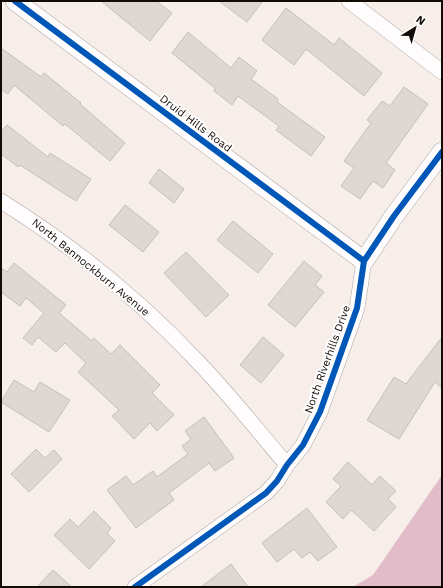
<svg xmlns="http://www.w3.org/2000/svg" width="443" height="588" viewBox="0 0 443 588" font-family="'Work Sans',sans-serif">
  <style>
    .water { fill: #e3bcc9 }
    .building { fill: #dfd8d2; stroke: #c6bfb9 }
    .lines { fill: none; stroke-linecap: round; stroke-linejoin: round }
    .minor-casing { stroke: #aea6a2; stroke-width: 16 }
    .tertiary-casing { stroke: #aea6a2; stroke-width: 20 }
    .minor { stroke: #fefcfc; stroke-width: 15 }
    .tertiary { stroke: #fefcfc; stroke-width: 19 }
    .cycleway-casing { stroke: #fefefe; stroke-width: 8 }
    .cycleway { stroke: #0057b8; stroke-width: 6 }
    .labels { text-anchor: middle; stroke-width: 4; stroke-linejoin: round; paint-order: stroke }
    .street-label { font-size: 11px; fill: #130b06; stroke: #fefefe }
  </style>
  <rect width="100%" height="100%" fill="#f7eeea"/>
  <path class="water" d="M442 475V587H353L373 575Z"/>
  <path class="building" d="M101 1H156L172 13 150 41Z
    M219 1H263L247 22Z
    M286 8 334 45 339 38 382 73 364 96 306 49 294 65 262 40Z
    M188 32 231 68 239 57 257 71 251 79 278 99 277 102 325 137 311 156 276 130 279 126 238 96 232 105 214 91 215 88 172 53Z
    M1 48 41 77 44 73 81 103 80 104 125 143 110 161 65 124 63 126 14 85 8 94 1 89Z
    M404 87 428 104 386 163 395 170 383 188 373 181 360 199 341 186 354 168 344 161 371 123 367 120 382 101 390 106Z
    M7 125 48 157 50 153 91 179 76 201 20 165 18 167 1 154V132Z
    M159 169 184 189 174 203 149 183Z
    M125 205 159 232 143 252 109 225Z
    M233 221 273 254 258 273 217 240Z
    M186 252 229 295 206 317 164 273Z
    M304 261 322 276 315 285 324 292 295 327 268 305Z
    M14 263 66 305 59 313 92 341 94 338 111 354 120 345 160 385 152 393 174 415 157 431 150 423 134 439 112 416 119 410 78 372 86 363 65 343 56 352 38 337 32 345 23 338 44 313 26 298 20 306 1 292V268L7 272Z
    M263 337 284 355 261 383 240 365Z
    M442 337V388L435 382 399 439 367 420 394 377 406 384Z
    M14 380 34 392 40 382 70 400 49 432 1 402Z
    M204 417 234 458 215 471 209 463 169 493 174 500 136 528 107 490 126 476 133 485 153 471 157 477 188 454 182 446 191 439 185 431Z
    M36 449 45 458 54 450 62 459 29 492 11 474Z
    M348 462 372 485 380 476 396 491 388 499 396 507 374 531 351 510 343 519 326 502 341 486 333 479Z
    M307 508 337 547 318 561 310 552 302 558 294 549 277 562 262 543Z
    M94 511 111 528 107 533 115 541 89 569 54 535 70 519 78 527Z
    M231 564 248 587H201Z
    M53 570 72 587H37Z"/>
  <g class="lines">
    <defs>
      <path id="minor" d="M349 1 442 72
        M1 201C73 246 140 300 198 362 229 394 258 431 287 465
        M135 587 266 493 277 481 287 465 303 445 320 412 357 308 364 261"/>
      <path id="tertiary" d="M15 1 364 261 394 216 442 152"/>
    </defs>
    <use href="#minor" class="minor-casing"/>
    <use href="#tertiary" class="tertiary-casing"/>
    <use href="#minor" class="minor"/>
    <use href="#tertiary" class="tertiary"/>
    <defs>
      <path id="cycleway" d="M15 1 364 261
        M135 587 266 493 277 481 287 465 303 445 320 412 357 308 364 261 394 216 442 152"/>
    </defs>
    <use href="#cycleway" class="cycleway-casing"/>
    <use href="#cycleway" class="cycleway"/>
  </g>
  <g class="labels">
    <g class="street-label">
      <text transform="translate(196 123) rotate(37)" y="4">Druid Hills Road</text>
      <text transform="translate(91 267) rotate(39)" y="4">North Bannockburn Avenue</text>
      <text transform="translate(327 359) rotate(-70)" y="4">North Riverhills Drive</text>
    </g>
  </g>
  <rect width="443" height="588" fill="none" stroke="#130b06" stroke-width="4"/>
  <g transform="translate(415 28) rotate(37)" stroke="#fefefe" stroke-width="3" paint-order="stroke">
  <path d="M0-3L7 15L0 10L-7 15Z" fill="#130b06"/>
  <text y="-6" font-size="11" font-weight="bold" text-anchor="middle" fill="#130b06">N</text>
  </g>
</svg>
